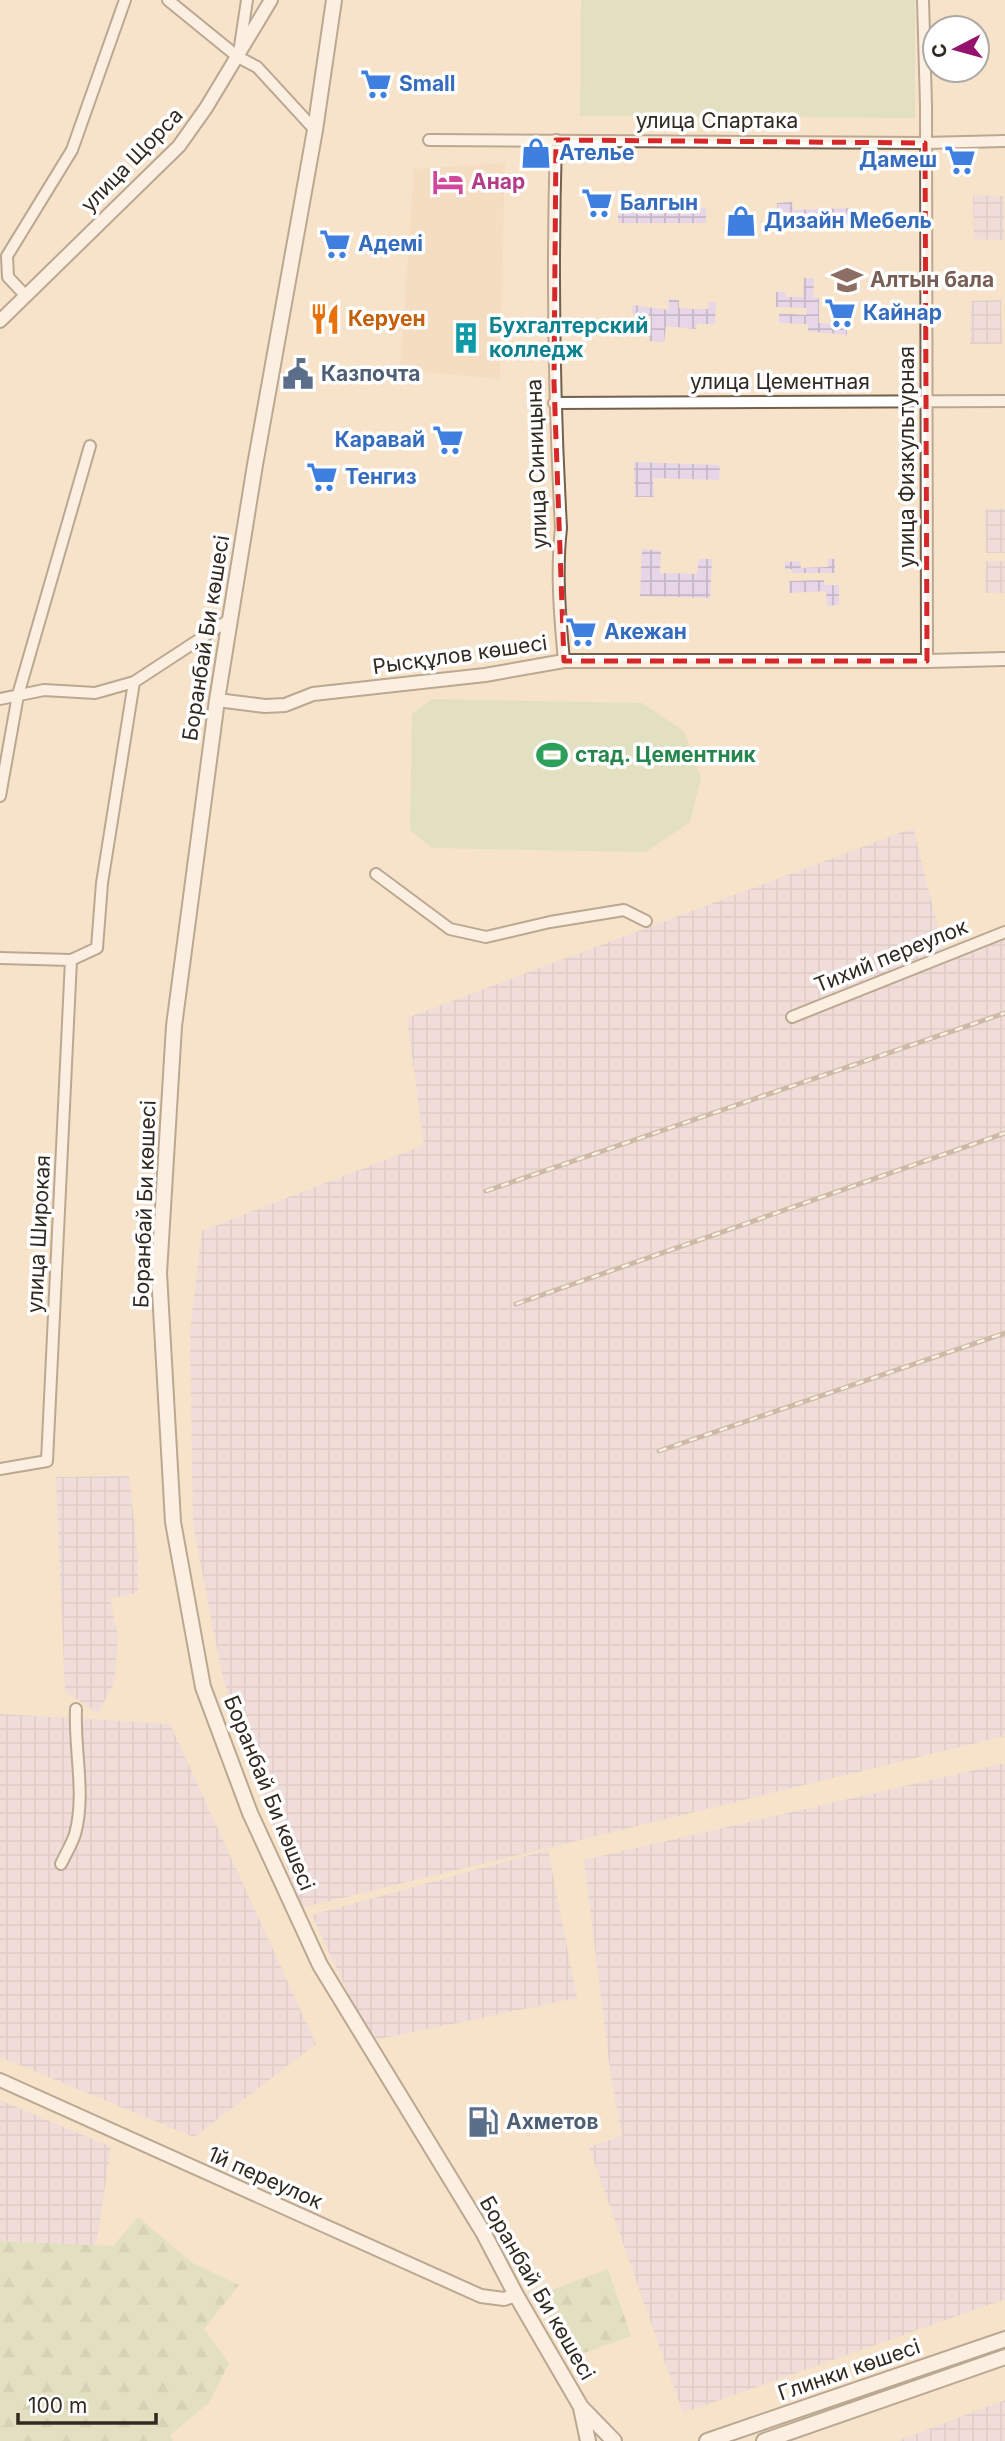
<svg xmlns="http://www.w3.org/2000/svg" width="1005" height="2441" viewBox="0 0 1005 2441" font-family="Inter,sans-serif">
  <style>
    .industrial { fill: url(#industrial-grid) }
    .built { fill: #f1d7b8 }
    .green { fill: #cadeb6 }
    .forest { fill: url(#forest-firs) }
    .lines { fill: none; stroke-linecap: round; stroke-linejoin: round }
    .minor-casing { stroke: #73614c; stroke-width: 14 }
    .tertiary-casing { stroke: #73614c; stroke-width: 16 }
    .secondary-casing { stroke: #73614c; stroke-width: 18 }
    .minor { stroke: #fff; stroke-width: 10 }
    .tertiary { stroke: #fff; stroke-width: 12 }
    .secondary { stroke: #fff; stroke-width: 14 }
    .rail-casing { stroke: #9a8b7a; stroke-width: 5 }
    .rail { stroke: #fff; stroke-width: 2.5; stroke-dasharray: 8; stroke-linecap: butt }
    .marked { fill: none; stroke: #d62828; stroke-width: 5; stroke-dasharray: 14 9; stroke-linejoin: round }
    .labels { text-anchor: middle; stroke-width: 7; stroke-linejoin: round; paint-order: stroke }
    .shop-label { font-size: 21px; font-weight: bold; fill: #366cbe; stroke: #fff; text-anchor: start }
    .street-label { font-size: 21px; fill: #322a20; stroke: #fff }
    .hotel-label { font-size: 21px; font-weight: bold; fill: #b23c85; stroke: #fff; text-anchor: start }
    .education-label { font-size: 21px; font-weight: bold; fill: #785e54; stroke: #fff; text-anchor: start }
    .food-label { font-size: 21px; font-weight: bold; fill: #c56008; stroke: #fff; text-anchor: start }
    .culture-label { font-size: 21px; font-weight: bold; fill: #0d838f; stroke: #fff; text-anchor: start }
    .service-label { font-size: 21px; font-weight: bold; fill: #4e5e75; stroke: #fff; text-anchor: start }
    .leisure-label { font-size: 21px; font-weight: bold; fill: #27864d; stroke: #fff; text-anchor: start }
  </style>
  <defs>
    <pattern id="industrial-grid" width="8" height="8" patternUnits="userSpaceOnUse" patternTransform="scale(1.75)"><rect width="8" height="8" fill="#e6d6e8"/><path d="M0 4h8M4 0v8" fill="none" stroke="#c6b8c7"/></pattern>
    <pattern id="forest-firs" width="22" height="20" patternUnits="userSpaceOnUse" patternTransform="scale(1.75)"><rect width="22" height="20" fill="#cadeb6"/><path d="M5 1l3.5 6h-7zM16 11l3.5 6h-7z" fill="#aebf9c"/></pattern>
  </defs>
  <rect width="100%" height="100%" fill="#f7e2ca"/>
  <path class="industrial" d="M973 195 1004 196V240L974 239Z
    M792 202 793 210 855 208 856 225 832 227 831 224 779 227 777 203Z
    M618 206 706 208V223H618Z
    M804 278H814L813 297 819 298V323L847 325V335L808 331V324L779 323V313L806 315 807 308 776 307V292H785L786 297H803Z
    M669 299 679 300V308L691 309H708L709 302H716L715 325 697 323 696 329 666 326 664 342 649 341 651 316 632 314 633 305 668 310Z
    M1001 300 1002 344H970L971 301Z
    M634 462 720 465 719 480 653 478 654 497H635Z
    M985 509H1005V553H986Z
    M642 549 661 551 660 573 697 574 699 559H712L710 598 640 596Z
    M828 559H835V573H792V569L785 570V562L800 561 801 568 828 567Z
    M986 561H1005V593H985Z
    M824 580V585H839V605L827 606 826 591 789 593V581Z
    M913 828 944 951 1005 929V1736L301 1908 223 1679 193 1524 190 1330 202 1231 424 1145 407 1018Z
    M129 1476 138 1558V1593L110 1598 118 1637 114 1683 98 1713 65 1691 56 1477Z
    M0 1714 170 1724 316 2044 194 2137 0 2057Z
    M1005 1763V2299L683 2413 589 2147 622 2136 611 2077 584 1860Z
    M548 1850 577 1998 370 2041 312 1915Z
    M0 2100 111 2147 88 2299 0 2302Z
    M1005 2400V2441H898Z"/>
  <path class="built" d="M505 163 500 379 400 370 414 169Z"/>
  <path class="green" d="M581 0H915V118L580 116Z
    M432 699 642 703 684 731 701 778 690 822 645 852 432 848 410 830 412 714Z"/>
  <path class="forest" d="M138 2217 191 2262 239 2285 204 2329 229 2363 209 2403 170 2435 173 2441H0V2241L113 2246Z
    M608 2269 631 2336 581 2354 559 2339 540 2294Z"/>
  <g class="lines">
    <defs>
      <path id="minor" d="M168 0 238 57 257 67 315 130
        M923 0 926 105 927 661
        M239 53 247 0
        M429 140 925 143 1005 141
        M556 140C552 270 554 399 561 528 556 572 560 617 564 661
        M25 295 8 277 7 256 72 150 125 0
        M554 403 1005 401
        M0 699 44 690 95 693 134 682 229 620
        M0 796 18 695 90 446
        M376 874 450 929 486 937 550 922 624 910 646 921
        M0 958 71 960 97 948 102 883 134 682
        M792 1017 1005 932
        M0 1469 47 1461 71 960
        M61 1864C65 1855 72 1844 75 1834 86 1795 74 1750 76 1709"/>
      <path id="tertiary" d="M0 321 179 146 206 108 271 0
        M217 700 265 706 285 705 313 694 485 675 564 661H927L1005 659
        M0 2080 481 2296 504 2299 516 2295"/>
      <path id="secondary" d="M334 0 315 130 255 465 217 700 174 1026 159 1273 173 1522 203 1687 250 1813 320 1965 483 2232 516 2295 581 2407 614 2441
        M581 2408 588 2441
        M707 2441 1005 2339
        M764 2441 1005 2357"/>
    </defs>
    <use href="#minor" class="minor-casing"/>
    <use href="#tertiary" class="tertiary-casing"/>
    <use href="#secondary" class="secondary-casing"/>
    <use href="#minor" class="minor"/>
    <use href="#tertiary" class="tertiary"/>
    <use href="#secondary" class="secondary"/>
    <defs>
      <path id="rail" d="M486 1191 1005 1013
        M516 1304 1005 1133
        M659 1451 1005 1333"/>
    </defs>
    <use href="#rail" class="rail-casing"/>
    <use href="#rail" class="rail"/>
  </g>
  <path d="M0 0H1005V2441H0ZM556 140 925 143 927 661H564L554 383Z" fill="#f7e2ca" fill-opacity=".55" fill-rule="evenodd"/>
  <path class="marked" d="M556 140 925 143 927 661H564L554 383Z"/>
  <defs>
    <symbol id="supermarket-bare" viewBox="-9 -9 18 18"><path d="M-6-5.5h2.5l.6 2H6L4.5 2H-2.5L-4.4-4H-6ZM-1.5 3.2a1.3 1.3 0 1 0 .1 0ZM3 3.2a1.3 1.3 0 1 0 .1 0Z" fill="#3f7fe0" stroke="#fff" stroke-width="2.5" paint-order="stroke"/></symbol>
    <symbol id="shop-bare" viewBox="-9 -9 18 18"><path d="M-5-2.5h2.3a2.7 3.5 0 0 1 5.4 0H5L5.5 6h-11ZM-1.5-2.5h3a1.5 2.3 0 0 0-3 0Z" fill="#3f7fe0" stroke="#fff" stroke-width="2.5" paint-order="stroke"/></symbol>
    <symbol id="hotel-bare" viewBox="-9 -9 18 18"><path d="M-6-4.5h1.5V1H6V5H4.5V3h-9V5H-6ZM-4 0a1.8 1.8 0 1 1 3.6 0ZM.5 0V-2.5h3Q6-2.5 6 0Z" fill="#d1479c" stroke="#fff" stroke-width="2.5" paint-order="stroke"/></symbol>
    <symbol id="school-bare" viewBox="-9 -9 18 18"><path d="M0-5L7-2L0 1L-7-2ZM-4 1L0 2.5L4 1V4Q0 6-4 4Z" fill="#8d6e63" stroke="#fff" stroke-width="2.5" paint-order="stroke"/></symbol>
    <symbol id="restaurant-bare" viewBox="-9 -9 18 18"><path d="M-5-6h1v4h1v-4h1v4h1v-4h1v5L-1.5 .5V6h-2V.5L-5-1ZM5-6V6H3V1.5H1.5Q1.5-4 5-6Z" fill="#e8710a" stroke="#fff" stroke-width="2.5" paint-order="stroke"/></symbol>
    <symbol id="building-bare" viewBox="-9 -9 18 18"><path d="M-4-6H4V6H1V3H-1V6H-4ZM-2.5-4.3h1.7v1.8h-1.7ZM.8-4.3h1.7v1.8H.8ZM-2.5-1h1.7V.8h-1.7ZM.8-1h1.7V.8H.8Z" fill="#0f9aa8" stroke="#fff" stroke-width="2.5" paint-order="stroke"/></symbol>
    <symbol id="civic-bare" viewBox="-9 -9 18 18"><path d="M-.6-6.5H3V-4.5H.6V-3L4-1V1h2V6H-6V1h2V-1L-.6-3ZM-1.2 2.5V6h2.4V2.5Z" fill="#5c6f8a" stroke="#fff" stroke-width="2.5" paint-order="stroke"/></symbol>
    <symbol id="stadium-bare" viewBox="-9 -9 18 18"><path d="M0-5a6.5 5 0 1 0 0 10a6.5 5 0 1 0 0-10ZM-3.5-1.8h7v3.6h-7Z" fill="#2e9e5b" stroke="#fff" stroke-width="2.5" paint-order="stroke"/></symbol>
    <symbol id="fuel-bare" viewBox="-9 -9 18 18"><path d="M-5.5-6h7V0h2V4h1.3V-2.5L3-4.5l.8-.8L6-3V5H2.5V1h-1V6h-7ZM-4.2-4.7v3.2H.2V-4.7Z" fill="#5c6f8a" stroke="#fff" stroke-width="2.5" paint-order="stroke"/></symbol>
  </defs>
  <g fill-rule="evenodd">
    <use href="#supermarket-bare" x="354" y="62" width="44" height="44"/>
    <use href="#shop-bare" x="514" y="131" width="44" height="44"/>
    <use href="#supermarket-bare" x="938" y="138" width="44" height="44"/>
    <use href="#hotel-bare" x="426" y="160" width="44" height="44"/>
    <use href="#supermarket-bare" x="575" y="181" width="44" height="44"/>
    <use href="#shop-bare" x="719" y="199" width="44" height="44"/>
    <use href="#supermarket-bare" x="313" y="222" width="44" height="44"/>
    <use href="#school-bare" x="825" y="258" width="44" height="44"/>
    <use href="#supermarket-bare" x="818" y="291" width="44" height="44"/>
    <use href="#restaurant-bare" x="303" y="297" width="44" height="44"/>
    <use href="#building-bare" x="444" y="316" width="44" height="44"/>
    <use href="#civic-bare" x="276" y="352" width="44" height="44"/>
    <use href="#supermarket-bare" x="426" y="418" width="44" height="44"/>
    <use href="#supermarket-bare" x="300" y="455" width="44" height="44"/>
    <use href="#supermarket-bare" x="559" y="610" width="44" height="44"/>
    <use href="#stadium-bare" x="530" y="733" width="44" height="44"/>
    <use href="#fuel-bare" x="461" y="2100" width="44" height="44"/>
  </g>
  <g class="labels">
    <g class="shop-label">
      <text x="399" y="91">Small</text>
      <text x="559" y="160">Ателье</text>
      <text x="937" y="167" text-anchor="end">Дамеш</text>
      <text x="620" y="210">Балгын</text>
      <text x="764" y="228">Дизайн Мебель</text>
      <text x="358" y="251">Адемi</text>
      <text x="863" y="320">Кайнар</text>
      <text x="425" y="447" text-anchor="end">Каравай</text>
      <text x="345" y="484">Тенгиз</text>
      <text x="604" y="639">Акежан</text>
    </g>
    <g class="street-label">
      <text x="717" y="128">улица Спартака</text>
      <text transform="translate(132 160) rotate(-46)" y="7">улица Щорса</text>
      <text x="780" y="389">улица Цементная</text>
      <text transform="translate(907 457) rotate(-90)" y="7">улица Физкультурная</text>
      <text transform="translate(537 464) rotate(-92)" y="7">улица Синицына</text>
      <text transform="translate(206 638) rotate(-81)" y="7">Боранбай Би көшесі</text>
      <text transform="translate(460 655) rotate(-8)" y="7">Рысқұлов көшесі</text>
      <text transform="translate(891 956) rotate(-22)" y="7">Тихий переулок</text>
      <text transform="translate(145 1204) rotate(-88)" y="7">Боранбай Би көшесі</text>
      <text transform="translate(39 1234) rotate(-87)" y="7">улица Широкая</text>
      <text transform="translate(269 1793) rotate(68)" y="7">Боранбай Би көшесі</text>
      <text transform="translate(265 2178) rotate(24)" y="7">1й переулок</text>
      <text transform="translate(537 2288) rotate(60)" y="7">Боранбай Би көшесі</text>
      <text transform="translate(849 2370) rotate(-19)" y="7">Глинки көшесі</text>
    </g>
    <g class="hotel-label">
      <text x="471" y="189">Анар</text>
    </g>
    <g class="education-label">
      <text x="870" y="287">Алтын бала</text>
    </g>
    <g class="food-label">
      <text x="348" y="326">Керуен</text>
    </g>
    <g class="culture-label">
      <text x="489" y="333">Бухгалтерский<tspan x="489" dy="24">колледж</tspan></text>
    </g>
    <g class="service-label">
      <text x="321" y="381">Казпочта</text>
      <text x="506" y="2129">Ахметов</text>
    </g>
    <g class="leisure-label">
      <text x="575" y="762">стад. Цементник</text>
    </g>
  </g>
  <g transform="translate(956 49) rotate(264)"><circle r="33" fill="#ffffff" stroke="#adaaa6" stroke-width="2"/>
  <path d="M0-5L12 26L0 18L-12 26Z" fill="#93136e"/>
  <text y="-10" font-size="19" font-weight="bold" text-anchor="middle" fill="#322a20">С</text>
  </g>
  <path d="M18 2413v10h138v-10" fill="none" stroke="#322a20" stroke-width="3.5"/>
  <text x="28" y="2413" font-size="21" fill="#322a20" stroke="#ffffff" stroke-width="5" paint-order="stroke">100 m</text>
</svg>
